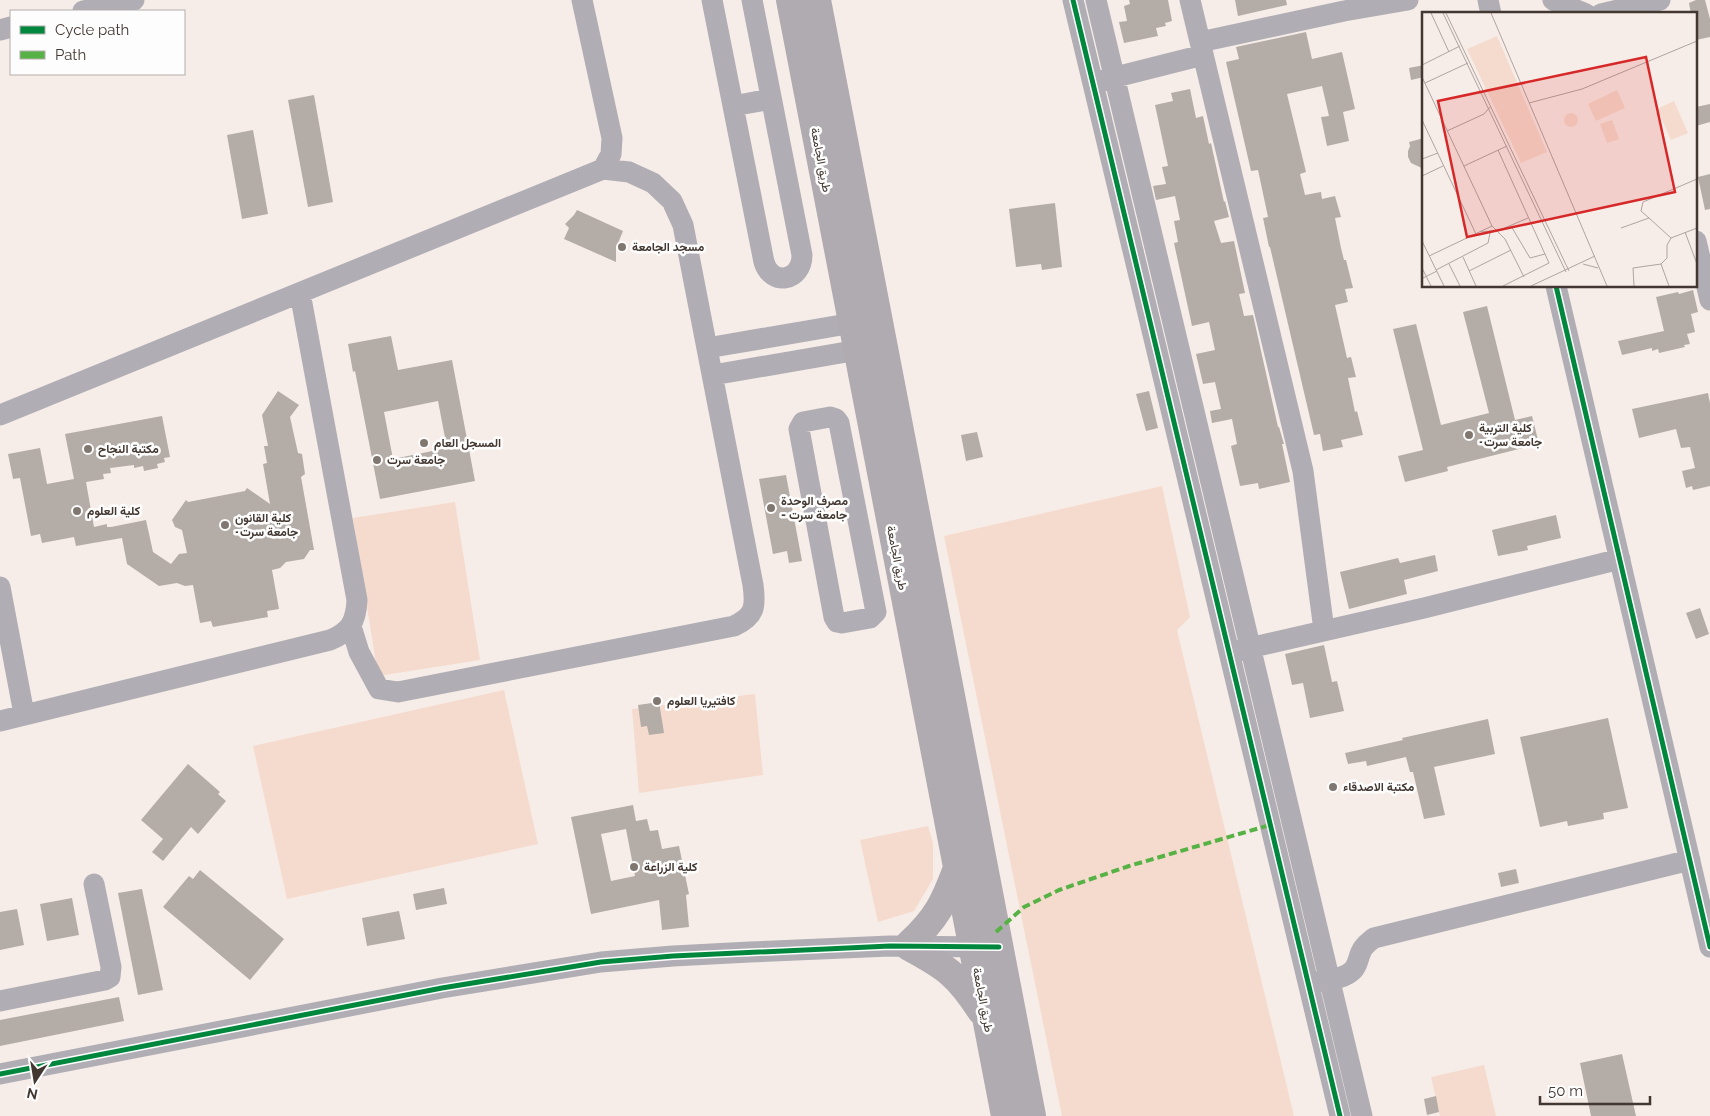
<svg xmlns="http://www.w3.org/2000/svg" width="1710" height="1116" viewBox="0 0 1710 1116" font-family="Raleway,Vazirmatn,sans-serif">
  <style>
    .green { fill: #f5dbcd }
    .building { fill: #b4aca7; fill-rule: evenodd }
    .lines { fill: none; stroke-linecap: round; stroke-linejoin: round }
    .minor { stroke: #b0aeb4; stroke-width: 21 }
    .highway { stroke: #b0abb0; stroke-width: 28 }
    .quiet { stroke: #57b246; stroke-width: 4; stroke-dasharray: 8 4; stroke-linecap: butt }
    .cycleway-casing { stroke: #fdfdfd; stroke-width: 8 }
    .cycleway { stroke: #00873e; stroke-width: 5 }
    .poi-dot { fill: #817771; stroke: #fdfdfd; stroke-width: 2 }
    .labels { text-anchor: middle; stroke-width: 5; stroke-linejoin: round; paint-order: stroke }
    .street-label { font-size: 12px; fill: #423731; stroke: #fdfdfd }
    .poi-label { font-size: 12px; font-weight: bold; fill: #423731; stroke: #fdfdfd; text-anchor: start }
    .inset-road { fill: none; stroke: #afa49f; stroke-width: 1 }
    .view { fill: #d62828; fill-opacity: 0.15; stroke: #d62828; stroke-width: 2.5 }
    .inset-edge { fill: none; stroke: #423731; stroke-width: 2.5 }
  </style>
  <rect width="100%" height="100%" fill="#f7ede8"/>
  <path class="green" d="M1162 486 1190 617 1177 630 1294 1116H1062L944 536Z
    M455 502 480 660 378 676 353 518Z
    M504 690 538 844 287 899 253 746Z
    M755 694 763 775 639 793 632 709Z
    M928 826 933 843V879L914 911 878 922 860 840Z
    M1484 1065 1496 1116H1440L1431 1077Z"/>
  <path class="building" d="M1129 0H1168L1172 21 1165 23 1166 26 1156 28 1158 36 1124 43 1119 22 1127 21 1124 6 1130 4Z
    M1235 0H1286L1287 5 1238 16Z
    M1696 0H1705L1710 19V37L1696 40V14H1691L1689 3Z
    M1306 32 1312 59 1342 52 1355 109 1343 112 1349 141 1327 146 1321 117 1329 116 1322 86 1287 94 1306 172 1300 174 1305 195 1321 192 1322 199 1335 196 1341 217 1335 218 1341 248 1344 260H1346L1353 288 1345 289 1348 302 1335 305 1347 358 1351 357 1356 377 1348 378 1355 412 1357 411 1363 435 1341 440 1343 447 1323 451 1320 434 1314 435 1270 247H1269L1263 218 1268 217 1258 170 1251 171 1226 62 1239 59 1236 47Z
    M1424 65V77L1411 80 1409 68Z
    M1190 89 1196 118 1203 116 1209 144 1211 143 1224 202 1225 201 1229 217 1214 221 1221 243 1234 241 1245 293 1239 294 1244 316 1253 315 1278 427H1279L1284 444H1282L1290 482 1259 489 1258 483 1240 486 1231 446 1237 444 1232 419 1212 423 1210 411 1221 409 1215 382 1203 384 1196 354 1215 350 1209 322 1192 326 1174 243 1178 242 1174 221 1180 220 1175 196 1156 200 1153 186 1166 184 1162 167 1168 166 1155 105 1173 101 1171 93Z
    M314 95 333 202 308 207 288 100Z
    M1710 104V122L1696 126V107Z
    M253 130 268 214 242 219 227 135Z
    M1424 138V169L1411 163 1408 157V151L1410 146 1409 142Z
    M1710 174V209L1705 210 1698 177Z
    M1055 203 1062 267 1042 270 1041 264 1016 267 1009 209Z
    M577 210 623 231 616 248V262L564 239 569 228 565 224 574 215Z
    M1693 290 1698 312 1691 314 1695 332 1687 334 1690 344 1684 345 1685 347 1659 353 1658 349 1652 351V348L1622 355 1618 341 1664 331 1656 297 1678 292 1679 294Z
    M1487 306 1515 420 1532 416 1539 444 1447 467 1448 471 1405 482 1398 456 1423 450 1393 329 1416 324 1441 425 1489 413 1463 312Z
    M391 336 398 370 452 360 475 481 380 499 355 371 353 372 348 344ZM438 401 447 448 393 459 384 412Z
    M278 391 299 405 290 417 298 453 302 454 305 474 301 477 314 550H310L304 559 286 562 280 568 272 570 279 609 267 611 268 617 213 627 211 621 200 623 193 585 185 586 177 583 159 586 127 564 122 538 76 546 74 537 42 543 40 534 31 536 20 478 13 479 8 454 40 448 47 484 74 479 65 434 162 416 170 457 164 458 165 462 157 464 158 468 144 471 143 466 134 468V465L110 468 111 473 103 474 104 479 86 482 94 527 107 524V527H111L146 520 153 552 171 564 179 554 187 553 182 530 175 527 172 520 186 500 188 502 245 491 247 488 270 504 263 464 267 463 264 446H268L262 415Z
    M1149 391 1158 428 1146 431 1136 394Z
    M1708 393 1710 403V486L1693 490 1692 486 1686 488 1682 471 1695 468 1690 447 1681 448 1676 429 1639 438 1632 409Z
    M977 432 983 457 966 461 961 435Z
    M786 475 802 561 789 563 787 551 773 554 759 479Z
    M1556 515 1561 538 1527 546 1528 550 1498 556 1492 530Z
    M1435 555 1438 571 1404 580 1407 594 1349 609 1340 572 1398 558 1400 563Z
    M1700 608 1709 634 1696 639 1686 613Z
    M1324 645 1332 682 1337 681 1344 711 1310 718 1303 683 1292 685 1285 654Z
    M659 702 664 733 649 735 647 726 641 727 638 705Z
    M1608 718 1628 808 1603 813 1604 819 1568 826 1567 821 1540 827 1520 737Z
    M1488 719 1495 754 1434 767 1445 815 1424 819 1413 772H1410L1406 757 1367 766 1366 761 1348 764 1345 753 1403 740 1402 738Z
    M188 764 220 792 218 794 226 801 198 834 191 827 163 861 152 852 163 839 141 820Z
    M633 805 636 821 647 819 650 831 658 830 662 849 679 846 689 894 686 895 689 927 662 930 659 900 591 914 571 817ZM626 829 635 876 611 881 601 834Z
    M1516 869 1519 883 1501 887 1498 873Z
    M200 870 284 939 250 980 163 907 189 876 193 879Z
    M444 888 447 904 416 910 413 894Z
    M142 889 163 990 138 995 118 893Z
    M72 898 79 935 47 941 40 904Z
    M17 909 24 945 0 950V912Z
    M399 911 405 939 367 946 362 918Z
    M119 997 124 1021 0 1046V1020Z
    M1622 1054 1636 1116H1591L1580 1063Z
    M1436 1096 1439 1112 1427 1115 1424 1099Z"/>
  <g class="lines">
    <path class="minor" d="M712 0 764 262C772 287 802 281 802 255L752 0
      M1073 0 1340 1116
      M1096 0 1362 1116
      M1190 0 1303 471 1324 630
      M1488 0 1491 14
      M1553 0 1586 14
      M83 11 134 0
      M1601 14 1660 0
      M0 30 11 27
      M1200 42 1344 11 1408 0
      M1100 81 1203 55
      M733 106 771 99
      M1696 241 1710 300
      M1556 286 1710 947
      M707 348 853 323
      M713 375 858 350
      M0 415 603 169 611 154 612 138 582 0
      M830 417 836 419 839 423 876 612 870 618 842 623 837 622 834 617 799 429 803 422Z
      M0 587 24 714
      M351 626 359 652 379 689 398 692 734 626C755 616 756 607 753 585L683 225 672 201 653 183 629 172 603 169
      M1236 651 1424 608 1620 559
      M0 721 330 640C350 632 356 622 357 600L300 293
      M1316 982C1327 980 1345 979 1353 970 1358 965 1358 958 1361 952 1363 946 1369 942 1374 938L1690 860
      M0 1001 105 980 110 977 111 967 94 884
      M0 1074 442 988 601 962 673 956 750 952 890 946 986 947"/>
    <path class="highway" d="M790 0 1005 1116
      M817 0 1032 1116
      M909 944C937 918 944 903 957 868
      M909 947C946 967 958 975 981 1011"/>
    <path class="quiet" d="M996 932 1024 907 1059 890 1129 866 1270 825"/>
    <defs>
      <path id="cycleway" d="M1073 0 1340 1116
        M1556 286 1710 947
        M0 1074 442 988 601 962 673 956 890 946 999 947"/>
    </defs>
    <use href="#cycleway" class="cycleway-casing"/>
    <use href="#cycleway" class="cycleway"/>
  </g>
  <g class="poi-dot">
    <circle cx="622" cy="247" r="5"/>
    <circle cx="1469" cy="435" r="5"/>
    <circle cx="424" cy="443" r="5"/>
    <circle cx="88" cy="449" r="5"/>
    <circle cx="377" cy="460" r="5"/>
    <circle cx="771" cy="508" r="5"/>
    <circle cx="77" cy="511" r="5"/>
    <circle cx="225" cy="525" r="5"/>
    <circle cx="657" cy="701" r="5"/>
    <circle cx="1333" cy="787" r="5"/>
    <circle cx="634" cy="867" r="5"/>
  </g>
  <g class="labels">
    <g class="street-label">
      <text transform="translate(821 160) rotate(79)" y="4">طريق الجامعة</text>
      <text transform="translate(897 558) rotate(79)" y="4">طريق الجامعة</text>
      <text transform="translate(983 1000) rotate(79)" y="4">طريق الجامعة</text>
    </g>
    <g class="poi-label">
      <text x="632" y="251">مسجد الجامعة</text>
      <text x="1479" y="432">كلية التربية<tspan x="1479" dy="14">-جامعة سرت</tspan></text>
      <text x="434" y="447">المسجل العام</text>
      <text x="98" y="453">مكتبة النجاح</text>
      <text x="387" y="464">جامعة سرت</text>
      <text x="781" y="505">مصرف الوحدة<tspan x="781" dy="14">- جامعة سرت</tspan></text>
      <text x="87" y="515">كلية العلوم</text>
      <text x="235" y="522">كلية القانون<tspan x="235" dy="14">-جامعة سرت</tspan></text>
      <text x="667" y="705">كافتيريا العلوم</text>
      <text x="1343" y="791">مكتبة الاصدقاء</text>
      <text x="644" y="871">كلية الزراعة</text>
    </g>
  </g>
  <g transform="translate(1422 12)">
    <rect width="275" height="275" fill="#f7ede8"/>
    <path d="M75 24 125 140 99 151 45 37ZM195 78 203 96 174 109 166 92ZM252 89 266 121 249 128 235 97ZM142 108a7 7 0 1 1 14 0a7 7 0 1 1-14 0ZM190 108 197 127 185 131 178 112Z" fill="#f5dbcd"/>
    <path class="inset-road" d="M9 1 27 40M21 1 144 260M24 1 147 259M69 1 185 274M0 53 38 34M0 65 70 214 83 227 102 265M3 71 46 51M107 91 160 77 275 29M0 108 54 222M25 119 62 102 68 95M76 138 127 251 81 274M0 147 16 141M42 154 85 134M0 164 21 154M227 206 219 199 221 190 275 167M89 214 108 246 123 242M199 216 227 206 249 226M59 220 78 218 106 206M263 220 275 252M0 229 22 274M7 244 70 214M41 245 54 274M27 252 38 274M161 252 176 256M0 256 9 274M14 258 66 231 68 221M47 259 89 238M1 266 15 259M109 274 173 244M212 274 211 256 239 252M247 274 239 252 245 246V233L249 226 275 216"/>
    <path class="view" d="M224 45 253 180 45 225 16 89Z"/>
    <rect width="275" height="275" class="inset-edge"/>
  </g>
  <rect x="10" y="10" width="175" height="65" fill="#fdfdfd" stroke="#b2aeab"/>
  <rect x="20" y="26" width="25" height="8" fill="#00873e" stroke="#b2aeab"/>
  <text x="55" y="35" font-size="15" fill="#423731">Cycle path</text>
  <rect x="20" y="51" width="25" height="8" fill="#57b246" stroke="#b2aeab"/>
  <text x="55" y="60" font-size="15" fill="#423731">Path</text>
  <g transform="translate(35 1081) rotate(192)" stroke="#fdfdfd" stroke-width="4" paint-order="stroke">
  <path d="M0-4L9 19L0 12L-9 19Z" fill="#423731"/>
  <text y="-8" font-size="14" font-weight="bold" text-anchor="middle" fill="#423731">N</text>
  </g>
  <path d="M1540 1096v8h110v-8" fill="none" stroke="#423731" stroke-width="2.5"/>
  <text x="1548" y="1096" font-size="15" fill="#423731" stroke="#fdfdfd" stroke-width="4" paint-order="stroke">50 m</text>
</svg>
